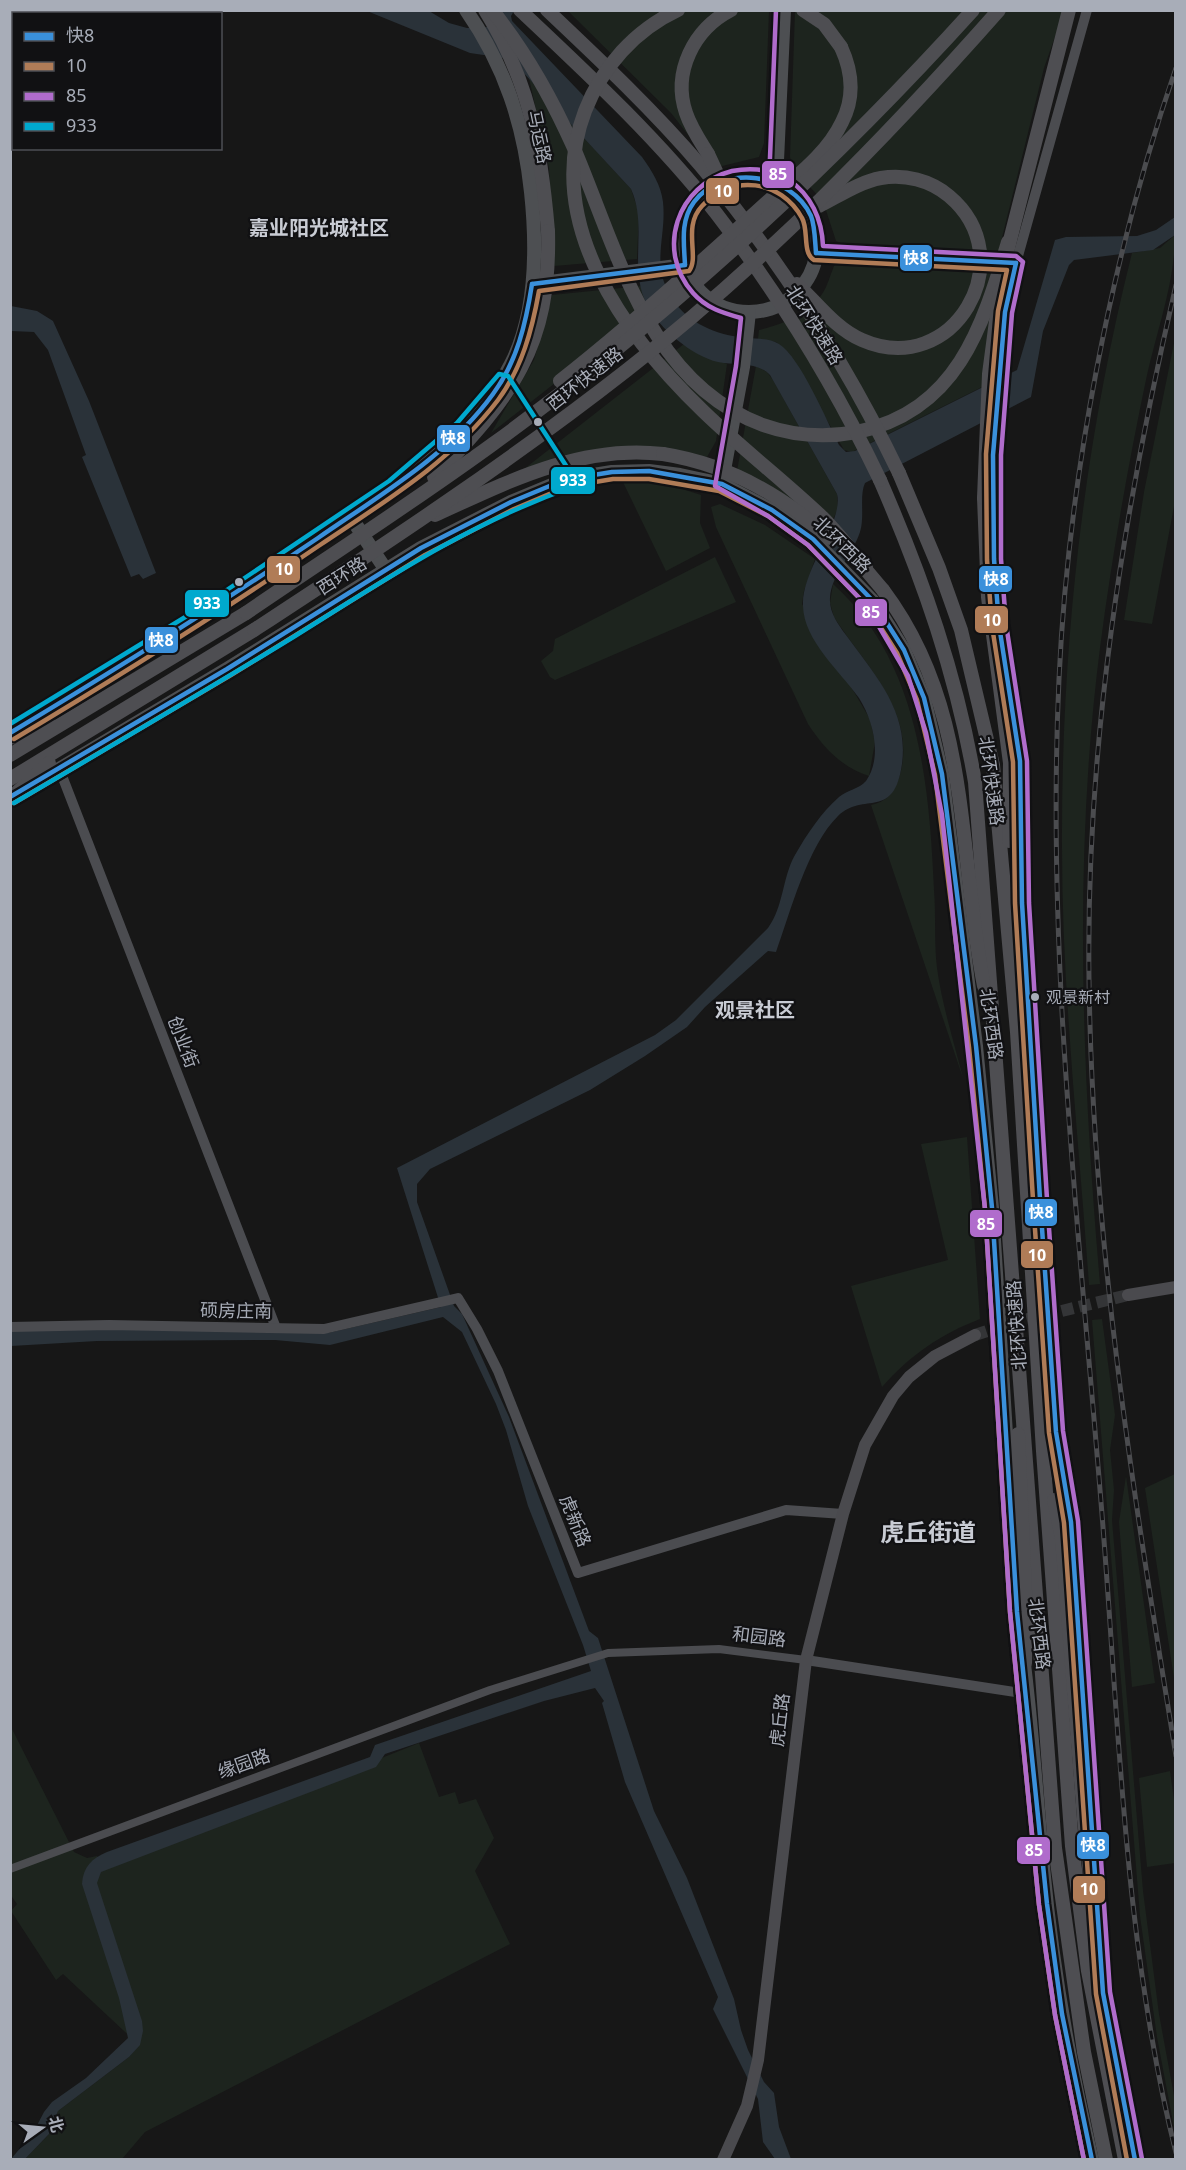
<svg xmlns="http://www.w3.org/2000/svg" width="1186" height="2170" font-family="'Noto Sans','Noto Sans SC',sans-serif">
  <rect width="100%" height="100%" fill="#171717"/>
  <g fill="#1d241e">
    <polygon points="568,11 769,11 764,143 759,157 714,168 671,113"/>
    <polygon points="795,11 1064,11 1044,68 997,258 850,247 836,241 823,201 793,169 790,157"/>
    <polygon points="529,78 631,189 639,213 637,259 554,266 549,168"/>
    <path d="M1175 235C1175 282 1157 330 1147 375 1128 465 1112 556 1100 648 1073 858 1082 1073 1100 1284L1089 1285C1079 1140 1062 993 1062 848 1061 647 1083 448 1132 253L1160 248Z"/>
    <path d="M837 260 997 268 984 386 852 452 844 450 788 352 776 342 758 339 759 330C786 323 813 314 826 287 830 278 832 269 837 260Z"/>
    <polygon points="641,286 650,309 491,433 534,360 552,295"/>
    <polygon points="1175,338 1175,501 1152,624 1124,620 1144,492"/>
    <polygon points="684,344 699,354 727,364 716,441 707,457 647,450 519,473"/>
    <polygon points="756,366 767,372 773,380 837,494 838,509 828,529 737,471"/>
    <polygon points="622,480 654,480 701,495 700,523 710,548 666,571"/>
    <path d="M720 504 765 525 815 559 804 591 802 604 870 719 875 742 869 776C841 767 823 747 808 724L716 527 711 507Z"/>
    <polygon points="715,557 736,602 555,680 550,677 541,661 553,651 555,639"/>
    <path d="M833 584C919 661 929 782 934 890 936 916 934 942 937 968 942 1005 954 1042 963 1078L871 805C887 802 894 792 899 778 919 714 865 666 834 617L830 603Z"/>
    <path d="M967 1137 980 1319C941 1334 910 1355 882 1387L851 1286 948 1260 921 1144Z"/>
    <polygon points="1102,1319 1115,1415 1110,1450 1114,1490 1112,1520 1143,1891 1159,2014 1175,2101 1175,2133 1157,2037 1140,1916 1092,1320"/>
    <polygon points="1175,1474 1175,1685 1145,1488"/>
    <polygon points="1126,1476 1155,1683 1132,1687 1119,1522"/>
    <polygon points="10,1725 74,1852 87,1858 97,1856 106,1869 419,1743 439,1797 455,1792 459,1804 476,1799 494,1838 475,1871 510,1944 145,2132 122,2159 25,2159 49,2134 58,2111 129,2057 139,2045 63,1974 56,1980 11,1911 17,1904 10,1894"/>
    <polygon points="1170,1771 1175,1807 1175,1863 1147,1867 1139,1778"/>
  </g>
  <g fill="#2a3239">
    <path d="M367 11H429L449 23 467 28 509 26 499 11H514L511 16 512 21 642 157C652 171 661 185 663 202 667 240 648 267 676 304 693 326 721 336 748 338 757 339 770 338 779 344 800 357 827 421 839 445L846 452 855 451 1017 370 1055 240 1066 237 1137 236 1156 230 1175 217V235L1153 250 1074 260 1069 265 1043 331 1031 397 865 483C859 496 865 516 860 532 853 554 831 575 830 598 829 612 838 624 846 635 875 675 909 711 902 764 894 821 864 791 838 816 808 845 790 913 776 952L768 951 705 1007 687 1027 645 1056 590 1090 430 1169 417 1184V1202L454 1306 462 1314 509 1417 589 1631 598 1638 654 1811 687 1878 734 1999 741 2030 748 2050 764 2082 774 2093 779 2127 791 2159H775L763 2142 758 2099 713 2009 718 1997 625 1782 602 1703 604 1701 595 1688 544 1701 385 1754 376 1767 101 1872 97 1883 142 2021 143 2031 140 2045 129 2057 58 2111 49 2134 25 2159H11L33 2133 44 2112 52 2102 86 2078 128 2038 119 1998 82 1884C83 1867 92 1858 107 1852L370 1757 375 1745 591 1671 583 1645 528 1506 506 1430 496 1404 462 1332 443 1317 330 1345 275 1340 97 1341 11 1346V1331L55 1328 328 1333 441 1307 397 1168 655 1035 676 1020 768 928C784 906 782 878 795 855 807 834 821 813 839 797 847 790 859 789 866 781 883 757 873 720 859 698 840 671 804 641 803 606 801 570 844 522 837 494L770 375C757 361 735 366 718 362 692 356 660 329 647 305 628 268 648 226 631 189L520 69 504 58 470 53Z"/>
    <polygon points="11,306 37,311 53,321 89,401 156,573 143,579 139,574 131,577 82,457 86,455 48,350 34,332 11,331"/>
  </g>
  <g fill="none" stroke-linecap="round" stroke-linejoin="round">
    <polyline stroke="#343537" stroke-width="12" stroke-dasharray="12 6" stroke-linecap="butt" points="975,1335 1012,1323 1128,1295"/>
    <polyline stroke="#4b4c50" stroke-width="8" points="10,1869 490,1690 608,1653 719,1649 806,1660"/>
    <g stroke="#4b4c50" stroke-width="10">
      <polyline points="1016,263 1087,10"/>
      <polyline points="59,768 276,1328"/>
      <polyline points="10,1327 109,1325 324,1329 458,1298 477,1329 498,1371 578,1573 786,1510 843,1514"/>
      <polyline points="806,1660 1028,1694"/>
    </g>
    <g stroke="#4a4a4e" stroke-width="12">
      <polyline points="1128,1295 1176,1287"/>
      <polyline points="723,2160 747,2106 758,2060 806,1660 843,1514 865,1445 893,1396 909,1377 935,1356 975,1335"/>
    </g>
    <g stroke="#4d4f52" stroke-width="14">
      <circle cx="749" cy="244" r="68"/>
      <polyline points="776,182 784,10"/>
      <polyline points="816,253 1016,263 1005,312 993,455 994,559 999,625 1020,761 1022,903 1040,1199 1056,1432 1071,1522 1093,1842"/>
      <polyline points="534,284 685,265"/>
      <polyline points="722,481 743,367 749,312"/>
      <polyline points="350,516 386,570"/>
      <path d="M10 733C113 672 213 609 311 542 384 493 470 446 511 364 537 313 537 248 531 192 524 125 505 66 466 10"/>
      <path d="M29 787 227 669 421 548 511 502 552 485 581 477 612 472 649 471 680 475 722 484 772 510 813 539 873 601 904 650 924 698 942 774 976 1046 992 1208 1017 1612C1030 1697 1035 1782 1043 1867 1052 1965 1069 2063 1092 2160"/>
      <polyline points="1103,1981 1135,2160"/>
    </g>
    <g stroke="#4e4e52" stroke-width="14">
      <path d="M485 10C530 82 541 148 548 231"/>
      <polyline points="803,10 824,24 841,47"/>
      <path d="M708 154C700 141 691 128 686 113 672 72 694 29 731 10"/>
      <polyline points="899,473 939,568 961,630 993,765 1017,1032 1043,1451 1072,1846 1088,1971 1125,2160"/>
      <path d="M880 480C923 579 957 676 975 782L1055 1848 1084 2052 1106 2160"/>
      <polyline points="984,498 988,597 1010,763 1009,841"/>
      <path d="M435 515C507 482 581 444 663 454"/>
      <path d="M883 590C972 708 957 848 984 986"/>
      <polyline points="10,738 50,724"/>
      <polyline points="10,755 246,613"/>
      <polyline points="10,779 254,630"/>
      <polyline points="13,796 49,763"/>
      <polyline points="1018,1434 1026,1612 1025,1663"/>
      <polyline points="1054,1500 1062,1538 1084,1819 1103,1993"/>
    </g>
    <defs>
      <g id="rail">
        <path d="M1176 68C1111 256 1068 481 1059 679 1046 954 1079 1229 1101 1502 1119 1719 1123 1941 1176 2153"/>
        <path d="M1176 285C1123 512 1086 744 1089 978 1092 1240 1134 1498 1176 1756"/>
      </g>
    </defs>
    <use href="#rail" stroke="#4b4c4f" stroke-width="5"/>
    <use href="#rail" stroke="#111113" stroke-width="3" stroke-dasharray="9" stroke-linecap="butt"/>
    <g stroke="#4e4e52" stroke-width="14">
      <path d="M492 10C525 51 552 99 573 146 617 248 647 383 763 425 794 436 825 438 857 432 957 411 982 328 1008 242"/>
      <path d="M520 10C588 74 658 139 716 213 780 296 835 386 880 480"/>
      <path d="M547 10C600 60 654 111 701 166 780 260 846 363 899 473"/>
      <path d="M678 10C635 30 602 67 585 111 542 223 626 337 703 411 741 448 783 480 822 517 838 533 852 551 866 568"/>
      <polyline points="708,154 721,182"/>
      <polyline points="1007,252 1069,10"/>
      <path d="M797 284C817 303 836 329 862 340 953 380 1024 259 949 196 930 180 905 174 881 178 859 182 839 196 819 206"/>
      <path d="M560 381C630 326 698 265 764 205 791 180 826 156 842 122 855 97 852 71 841 47"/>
      <path d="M663 454C727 464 782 495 830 538"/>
      <path d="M434 477C511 397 551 348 548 231"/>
      <polyline points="984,498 989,374 1000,291"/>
      <polyline points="861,564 883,590"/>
      <path d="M246 613C328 557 412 503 493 444 667 318 828 170 973 10"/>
      <path d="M254 630C381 547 507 464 627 370 763 264 885 139 999 10"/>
    </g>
    <defs>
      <g id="bus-1">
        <polyline points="816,253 1016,263"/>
        <polyline points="1016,263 1005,312 993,455 994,559 999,625 1020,761 1022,903 1040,1199 1056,1432 1071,1522 1103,1993 1135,2160"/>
        <path d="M685 265C684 243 680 221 694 202 724 163 791 173 811 216 815 226 815 242 816 253"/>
        <polyline points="532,284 685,265"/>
        <path d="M10 733C115 670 217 606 318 538 380 495 448 456 493 394 517 362 526 323 532 284"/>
        <polyline points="10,797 227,669 421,548 511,502 552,485 581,477 612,472 649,471 722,484 772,510 813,539 873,601 904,650 924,698 942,774 976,1046 992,1208 1017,1612 1047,1904 1062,2014 1092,2160"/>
      </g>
      <g id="bus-2">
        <path d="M14 739C118 677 220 613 320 545 384 502 451 462 498 400 522 368 532 330 539 291L689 271C700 257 682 227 702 206 732 173 781 180 802 218 809 230 802 253 814 260L1007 270 998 311 986 454 987 560 992 626 1013 762 1015 903 1033 1200 1049 1433 1064 1523 1096 1994 1127 2160"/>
        <polyline points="14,803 231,675 425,555 514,509 554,492 583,484 613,479 649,479 719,491 768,516 808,545 867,606 897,653 917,700 935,775 969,1047 985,1209 1010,1612 1039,1905 1055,2015 1084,2160"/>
      </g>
      <g id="bus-3">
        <polyline points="769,182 776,10"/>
        <path d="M1084 2160 1055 2015 1039 1905 1010 1612 985 1209 942 815 926 733 908 676 867 606 808 545 768 516 715 486 736 366 741 318C723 313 706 308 693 293 655 250 677 185 732 171 752 167 771 169 789 180 811 195 822 219 823 246L1016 256 1023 262 1012 313 1001 455V559L1006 624 1027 761 1029 903 1047 1199 1063 1431 1078 1521 1110 1992 1142 2159"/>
      </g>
      <path id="bus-4" d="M10 724 200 608 389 481 457 423 499 374 508 376 574 478 570 488C468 524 386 579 295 636 202 693 108 748 14 803"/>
    </defs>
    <use href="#bus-1" stroke="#111113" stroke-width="9"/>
    <use href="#bus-2" stroke="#111113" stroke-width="9"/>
    <use href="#bus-3" stroke="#111113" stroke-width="9"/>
    <use href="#bus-4" stroke="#111113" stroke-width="9"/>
    <use href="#bus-1" stroke="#3a90db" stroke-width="4.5"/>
    <use href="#bus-2" stroke="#b07c57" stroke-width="4.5"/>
    <use href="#bus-3" stroke="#b06ccc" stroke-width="4.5"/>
    <use href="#bus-4" stroke="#00a9ce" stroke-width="4.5"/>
  </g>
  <g fill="#a8adb8" stroke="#111113" stroke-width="2">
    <circle cx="538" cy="422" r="5"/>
    <circle cx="239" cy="582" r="5"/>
    <circle cx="1035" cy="997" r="5"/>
  </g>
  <g text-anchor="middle" stroke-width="4.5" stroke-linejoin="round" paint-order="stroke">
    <g font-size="16" fill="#a8adb8" stroke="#111113" text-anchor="start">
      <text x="1046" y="1003">观景新村</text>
    </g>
    <g font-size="18" fill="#a8adb8" stroke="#111113">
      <text transform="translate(539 137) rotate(78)" y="6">马运路</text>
      <text transform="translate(814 325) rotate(58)" y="6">北环快速路</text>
      <text transform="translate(585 379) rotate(-38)" y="6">西环快速路</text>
      <text transform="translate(842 545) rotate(44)" y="6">北环西路</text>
      <text transform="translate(342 576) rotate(-32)" y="6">西环路</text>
      <text transform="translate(991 781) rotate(82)" y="6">北环快速路</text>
      <text transform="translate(991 1024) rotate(82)" y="6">北环西路</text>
      <text transform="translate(183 1042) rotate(69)" y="6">创业街</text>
      <text transform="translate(236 1311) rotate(1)" y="6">硕房庄南</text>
      <text transform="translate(1017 1325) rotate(-94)" y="6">北环快速路</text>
      <text transform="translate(575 1521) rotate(68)" y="6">虎新路</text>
      <text transform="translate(1039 1634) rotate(83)" y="6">北环西路</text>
      <text transform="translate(759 1637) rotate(7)" y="6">和园路</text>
      <text transform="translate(780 1720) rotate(-83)" y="6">虎丘路</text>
      <text transform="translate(244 1764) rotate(-20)" y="6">缘园路</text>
    </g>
    <g font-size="20" font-weight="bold" fill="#c9ccd4" stroke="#111113">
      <text x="319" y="235">嘉业阳光城社区</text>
      <text x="755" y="1017">观景社区</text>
    </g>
    <g font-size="24" font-weight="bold" fill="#c9ccd4" stroke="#111113">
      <text x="928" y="1541">虎丘街道</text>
    </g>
  </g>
  <g stroke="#111113" stroke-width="2">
    <rect x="761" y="160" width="34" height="29" rx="6" fill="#b06ccc"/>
    <rect x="705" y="177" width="35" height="28" rx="6" fill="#b07c57"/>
    <rect x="899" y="244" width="34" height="28" rx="6" fill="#3a90db"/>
    <rect x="436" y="424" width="35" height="29" rx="6" fill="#3a90db"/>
    <rect x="550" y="466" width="46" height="29" rx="6" fill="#00a9ce"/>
    <rect x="266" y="555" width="35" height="29" rx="6" fill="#b07c57"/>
    <rect x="978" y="565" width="35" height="28" rx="6" fill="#3a90db"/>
    <rect x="184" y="589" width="46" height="29" rx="6" fill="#00a9ce"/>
    <rect x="854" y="598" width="34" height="29" rx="6" fill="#b06ccc"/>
    <rect x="974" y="605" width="35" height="29" rx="6" fill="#b07c57"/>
    <rect x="144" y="626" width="35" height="28" rx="6" fill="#3a90db"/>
    <rect x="1024" y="1198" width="34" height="29" rx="6" fill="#3a90db"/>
    <rect x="969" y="1209" width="34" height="29" rx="6" fill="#b06ccc"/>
    <rect x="1020" y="1240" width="34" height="29" rx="6" fill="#b07c57"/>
    <rect x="1076" y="1831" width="34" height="29" rx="6" fill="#3a90db"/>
    <rect x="1016" y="1836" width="35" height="29" rx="6" fill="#b06ccc"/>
    <rect x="1072" y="1875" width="34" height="29" rx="6" fill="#b07c57"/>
  </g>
  <g font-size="16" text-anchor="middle" font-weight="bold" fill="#fff">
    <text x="778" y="180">85</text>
    <text x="723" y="197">10</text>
    <text x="916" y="264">快8</text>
    <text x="453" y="444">快8</text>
    <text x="573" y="486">933</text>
    <text x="284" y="575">10</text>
    <text x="996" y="585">快8</text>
    <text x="207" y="609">933</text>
    <text x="871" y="618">85</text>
    <text x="992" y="626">10</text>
    <text x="161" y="646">快8</text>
    <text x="1041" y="1218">快8</text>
    <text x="986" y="1230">85</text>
    <text x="1037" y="1261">10</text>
    <text x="1093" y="1851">快8</text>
    <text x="1034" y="1856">85</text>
    <text x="1089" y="1895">10</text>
  </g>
  <rect width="1186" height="2170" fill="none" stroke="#a8adb8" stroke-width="24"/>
  <rect x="12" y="12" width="210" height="138" fill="#111113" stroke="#4d4f55" stroke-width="1.5"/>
  <rect x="24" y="32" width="30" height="9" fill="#3a90db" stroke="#4d4f55" stroke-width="1.5"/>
  <text x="66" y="42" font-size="18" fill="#a8adb8">快8</text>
  <rect x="24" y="62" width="30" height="9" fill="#b07c57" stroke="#4d4f55" stroke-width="1.5"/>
  <text x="66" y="72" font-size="18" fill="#a8adb8">10</text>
  <rect x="24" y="92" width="30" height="9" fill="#b06ccc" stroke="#4d4f55" stroke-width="1.5"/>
  <text x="66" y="102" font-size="18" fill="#a8adb8">85</text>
  <rect x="24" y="122" width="30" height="9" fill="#00a9ce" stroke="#4d4f55" stroke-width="1.5"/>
  <text x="66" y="132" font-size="18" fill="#a8adb8">933</text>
  <g transform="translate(42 2128) rotate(75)" stroke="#111113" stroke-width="4.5" paint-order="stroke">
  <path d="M0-4.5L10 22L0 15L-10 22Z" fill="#a8adb8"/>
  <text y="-9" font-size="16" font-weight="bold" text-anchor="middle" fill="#a8adb8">北</text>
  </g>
</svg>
